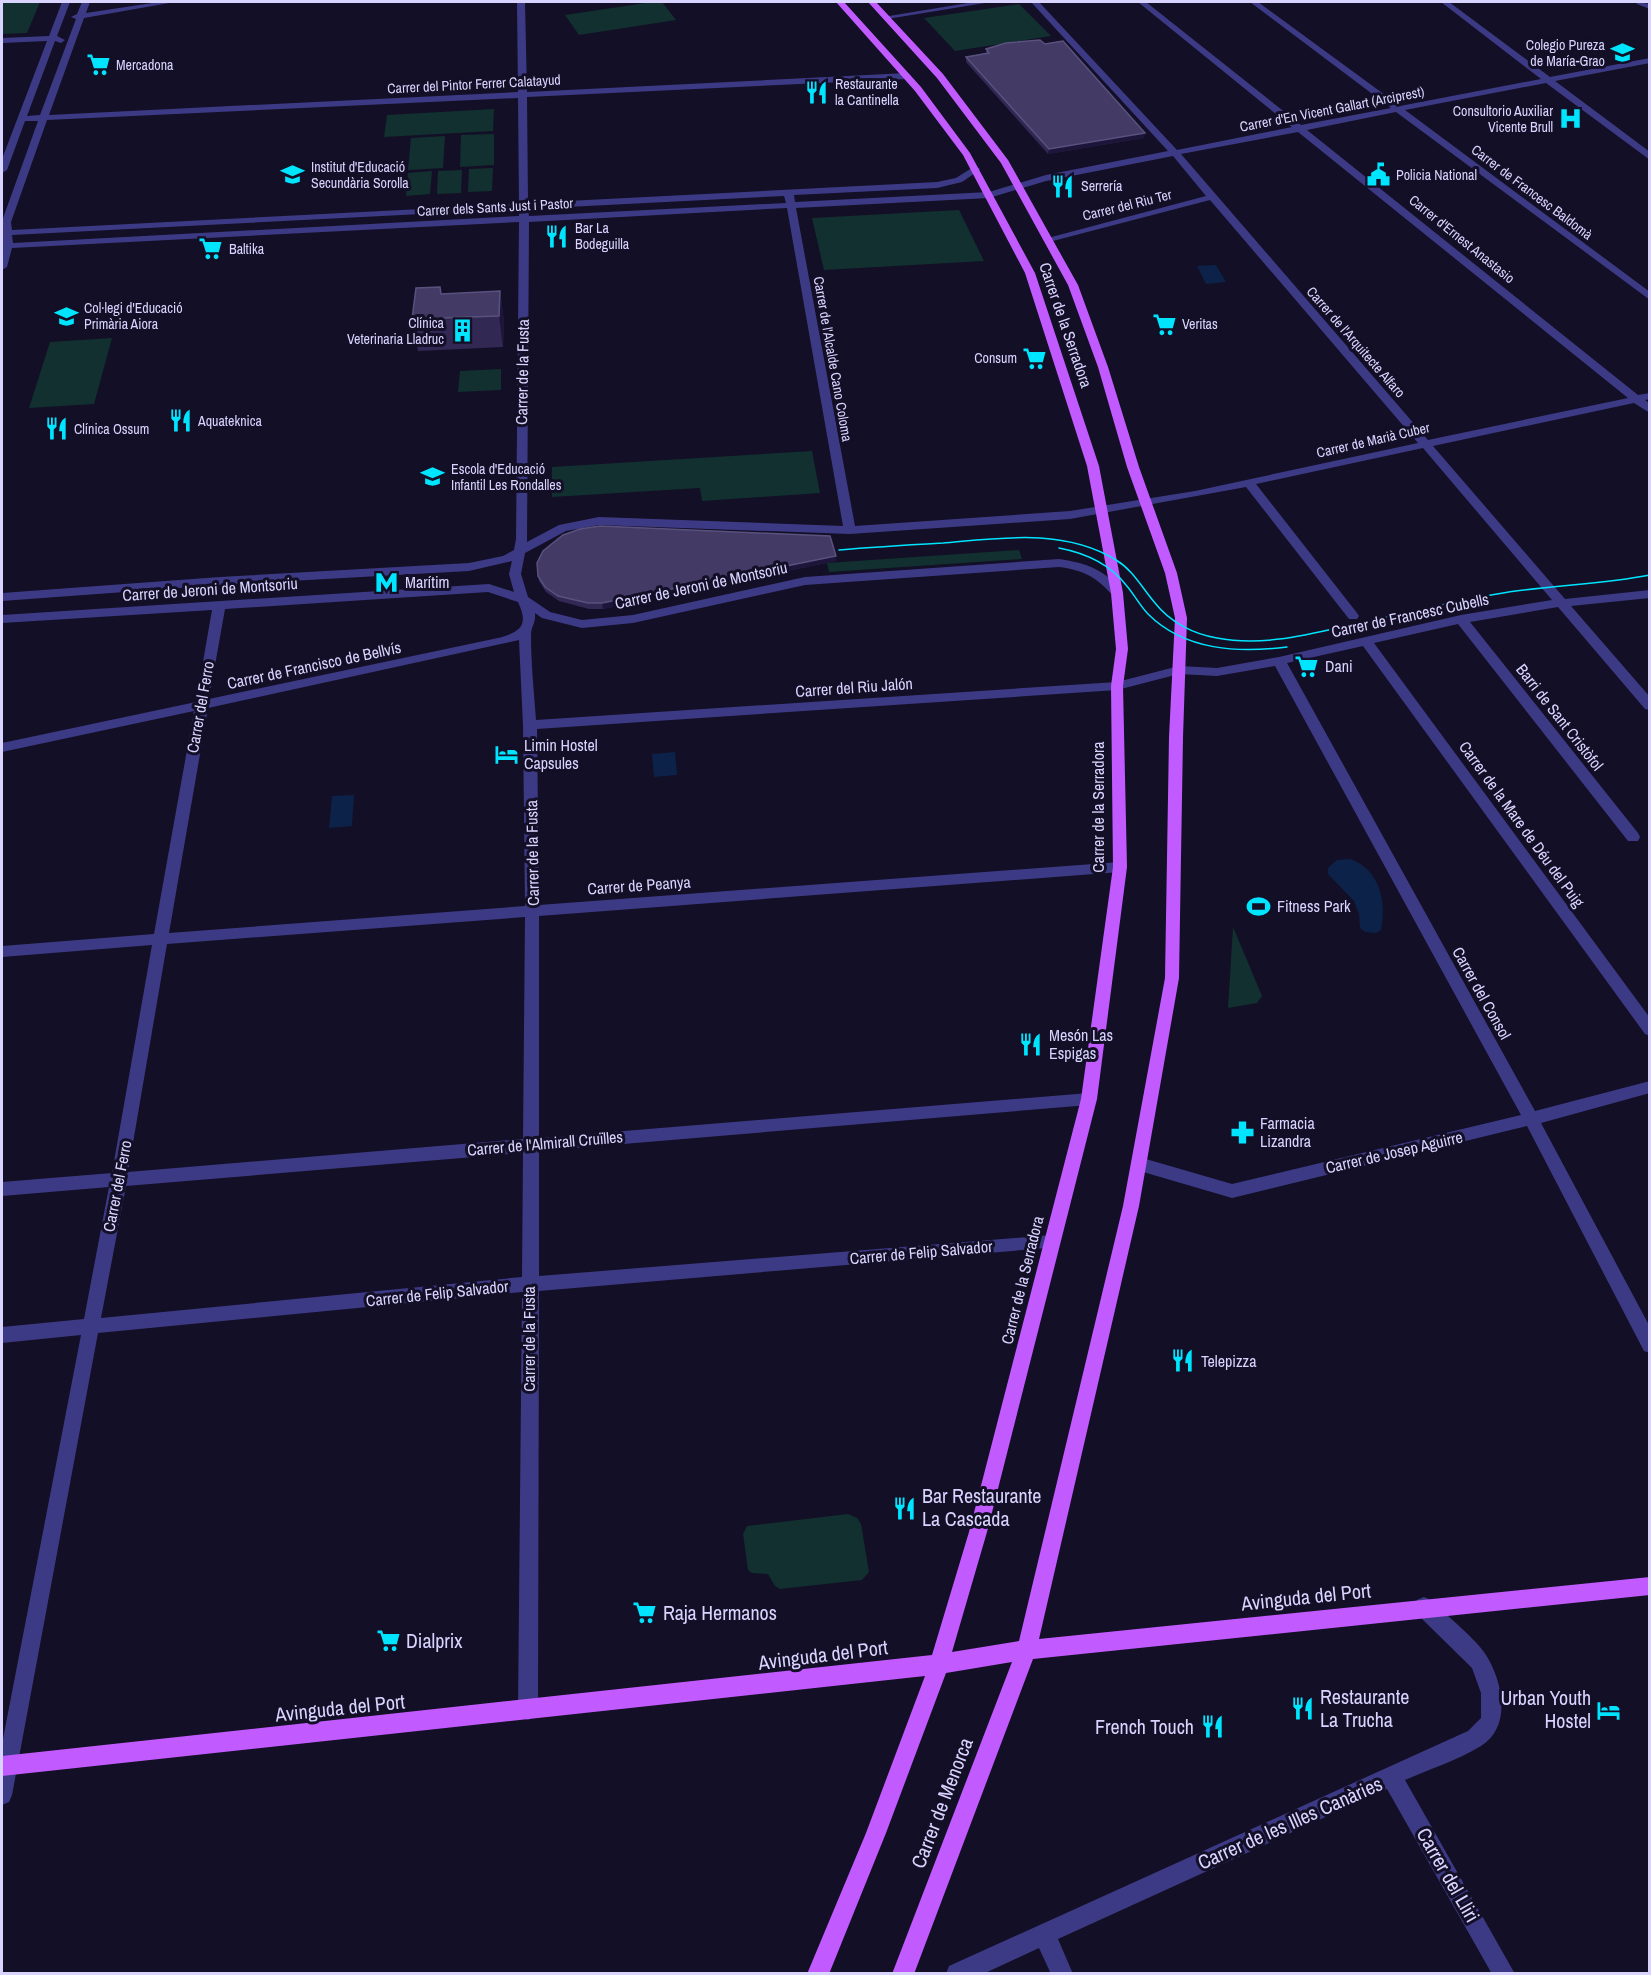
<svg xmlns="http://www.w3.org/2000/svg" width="1651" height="1975" font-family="'Archivo Narrow',sans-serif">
  <rect width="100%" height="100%" fill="#130f26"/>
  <g fill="#12302f">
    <polygon points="2,2 40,2 27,33 2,34"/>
    <polygon points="652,2 662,2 676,20 579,35 565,15"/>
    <polygon points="1019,4 1051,36 955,51 924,18"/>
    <polygon points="494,109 493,131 384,137 387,115"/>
    <polygon points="494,134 494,165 460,167 461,135"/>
    <polygon points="445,136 443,168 408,170 411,138"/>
    <polygon points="493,168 492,191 468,192 469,169"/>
    <polygon points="462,170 461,193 437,194 438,171"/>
    <polygon points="432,171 430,194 406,196 408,173"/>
    <polygon points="959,210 984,261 824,270 812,218"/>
    <polygon points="112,338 94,404 29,408 50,342"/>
    <polygon points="501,369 501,390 458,392 460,371"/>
    <polygon points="812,451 820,493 702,501 700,488 552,497 552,467"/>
    <polygon points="1019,550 1022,559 829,572 827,563"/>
    <polygon points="1233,927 1262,996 1257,1003 1228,1008"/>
    <polygon points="848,1514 857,1518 861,1524 869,1572 862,1580 780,1589 775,1586 768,1574 752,1573 748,1570 743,1534 747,1526"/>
  </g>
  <g fill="#0c2248">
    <polygon points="1216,265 1226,282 1206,284 1197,266"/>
    <polygon points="675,752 677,775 654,777 652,754"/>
    <polygon points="354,795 352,826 329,828 332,796"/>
    <path d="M1350 859C1380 869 1387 903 1381 930L1376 933 1365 932 1360 928 1359 914 1354 901 1328 874V868L1337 860Z"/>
  </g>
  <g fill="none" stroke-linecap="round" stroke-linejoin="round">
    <g fill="#3d3a85" fill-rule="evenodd">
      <path d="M62 2H70L57 36 65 40 61 43 55 41 27 116 40 115 76 19 71 17 77 14 82 2H90L86 13 159 2H175L84 18 49 115 518 92 517 2H525L527 92 907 73 911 76 907 79 527 97 528 203 937 182 956 178 975 166 980 169 978 171 962 182 937 188 794 195 795 202 989 192 1046 175 1168 151 1031 2H1039L1177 150 1292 127 1138 2H1146L1301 125 1391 108 1250 2H1258L1400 106 1541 79 1441 2H1449L1550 77 1650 58V63L1555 81 1650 152V160L1546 83 1405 110 1650 292V300L1396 112 1307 130 1638 395 1650 393V399L1645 400 1650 404V413L1634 403 1433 446 1565 599 1650 590V598L1571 606 1650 697V710L1645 709 1558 607 1470 622 1638 833 1640 837 1638 841H1628L1458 624 1374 643 1650 1018V1036L1645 1034 1363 646 1287 663 1535 1111 1650 1081V1093L1541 1123 1650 1327V1353L1644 1351 1527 1126 1232 1198 1133 1169 1131 1164 1133 1159 1139 1157 1232 1184 1521 1115 1275 666 1217 676 1179 674 1117 690 537 729 539 905 1120 862 1127 867 1120 872 539 916V1138L1089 1093 1095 1095 1097 1099 1095 1103 1089 1105 539 1151V1276L1052 1235 1058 1237 1060 1242 1058 1247 539 1291 538 1710 535 1717 528 1720 521 1717 518 1710 522 1292 98 1333 12 1795 9 1802 2 1805V1744L81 1335 2 1343V1327L84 1319 109 1187 2 1196V1182L112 1173 152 945 2 957V946L154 934 194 711 2 752V743L196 702 212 610 2 623V615L489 584 514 592 509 574 512 561 469 571 220 585 2 601V593L220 577 469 563 503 556 514 550 516 539 519 222 12 248 7 267 2 270V221L38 121H25L7 170 2 173V159L47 41 2 43V38L49 36ZM518 98 519 204 12 230 11 222 47 120ZM1298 132 1628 398 1428 440 1181 154ZM1173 156 1206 196 1044 239 1049 242 1210 200 1418 443 1195 491 1070 511 855 526 796 208 989 198 1046 181ZM784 196 786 203 529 216 528 209ZM787 208 843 526 599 517 559 525 527 542 529 222ZM519 209V216L13 243 12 235ZM1423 448 1552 600 1461 615 1279 657 1217 668 1179 666 1117 682 536 720C534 692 531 664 531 635 531 626 536 624 535 613L542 618 582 628 633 623 805 585 1059 567C1083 570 1097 577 1113 596H1121L1123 593C1106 570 1087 563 1059 559L805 577 633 615 582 620 550 612 528 597 521 574 525 553 566 531 599 525 850 534 1070 519 1246 487 1349 619H1357L1359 616 1357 613 1256 484ZM488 592 518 602C529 625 521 632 498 638L209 699 225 609ZM519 640 523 725 525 906 169 933 208 708ZM525 917 523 1139 128 1172 167 944ZM523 1153 522 1277 101 1318 126 1186Z"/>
      <polygon points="974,2 991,2 887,19 883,17"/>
      <polygon points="1636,2 1650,4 1650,9 1637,4"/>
      <path d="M1424 1597 1431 1600C1444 1613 1478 1641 1486 1655 1503 1682 1512 1727 1481 1746 1458 1760 1430 1769 1405 1780L1515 1974H1492L1387 1789 1058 1939 1073 1974H1051L1039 1948 983 1974H946L949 1966 1468 1731 1481 1718V1693L1472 1668 1417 1614 1414 1607 1417 1600Z"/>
    </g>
    <polygon fill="#c25bff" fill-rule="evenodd" points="836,2 844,2 921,87 970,153 1035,273 1099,466 1123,593 1128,649 1123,686 1127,867 1097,1099 987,1532 952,1652 1019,1641 1123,1206 1165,978 1169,737 1175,618 1165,573 1127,467 1098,367 1068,285 1001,163 937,78 868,2 876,2 943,74 1008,160 1078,285 1108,367 1139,467 1177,573 1187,618 1183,737 1179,978 1139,1206 1039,1639 1650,1577 1650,1595 1033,1659 914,1974 892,1974 1012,1662 946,1673 886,1833 829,1974 807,1974 866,1833 925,1676 2,1776 2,1756 932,1655 969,1532 1081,1099 1113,867 1111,686 1116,649 1111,593 1087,466 1025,273 963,155 915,91"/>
    <g stroke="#00e5ff" stroke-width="1.5">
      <path d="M1059 548C1085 553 1109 563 1126 585 1134 594 1140 606 1148 614 1185 651 1239 653 1287 647"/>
      <path d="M839 550C874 547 908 545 943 543 1000 538 1064 528 1116 560 1133 570 1142 588 1155 603 1170 622 1193 634 1217 638 1263 647 1310 634 1355 624 1402 614 1450 602 1497 594 1548 585 1599 585 1650 575"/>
    </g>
  </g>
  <g fill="#312854">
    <polygon points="986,49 1144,138 1048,154 966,62 966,57 986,53"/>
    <polygon points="440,287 441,294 500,291 504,322 503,347 418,351 412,319"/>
    <polygon points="836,561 603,609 589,609 559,601 546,592 539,581 538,576"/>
  </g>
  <g fill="#1d163a">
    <polygon points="1145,133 1144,138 1048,154 1049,149"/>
    <polygon points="500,291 504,322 503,347 499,316"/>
    <polygon points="836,556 836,561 603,609 602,603"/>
  </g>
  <g fill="#433a66" stroke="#5a527e" stroke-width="1.5">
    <polygon points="1040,40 1045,44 1063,41 1145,133 1049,149 966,57 989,53 986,49 1006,43"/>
    <polygon points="440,287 441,294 500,291 499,316 412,319 416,288"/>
    <polygon points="600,526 830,536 836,556 602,603 588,603 558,596 545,587 538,576 537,563 543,551 563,535 580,529"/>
  </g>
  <defs>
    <symbol id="school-bare" viewBox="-9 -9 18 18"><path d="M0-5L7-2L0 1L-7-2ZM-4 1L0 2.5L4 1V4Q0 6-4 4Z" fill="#00e5ff" stroke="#130f26" stroke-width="2.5" paint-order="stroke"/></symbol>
    <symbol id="supermarket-bare" viewBox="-9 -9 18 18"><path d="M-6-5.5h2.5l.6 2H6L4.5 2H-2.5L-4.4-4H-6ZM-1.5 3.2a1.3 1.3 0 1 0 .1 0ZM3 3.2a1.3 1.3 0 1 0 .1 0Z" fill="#00e5ff" stroke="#130f26" stroke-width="2.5" paint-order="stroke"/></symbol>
    <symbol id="restaurant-bare" viewBox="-9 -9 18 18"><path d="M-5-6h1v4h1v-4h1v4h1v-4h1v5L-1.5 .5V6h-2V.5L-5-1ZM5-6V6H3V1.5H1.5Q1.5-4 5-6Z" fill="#00e5ff" stroke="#130f26" stroke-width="2.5" paint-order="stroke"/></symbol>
    <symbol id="hospital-bare" viewBox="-9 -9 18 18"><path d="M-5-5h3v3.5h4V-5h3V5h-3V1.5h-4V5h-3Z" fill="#00e5ff" stroke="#130f26" stroke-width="2.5" paint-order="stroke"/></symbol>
    <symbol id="civic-bare" viewBox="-9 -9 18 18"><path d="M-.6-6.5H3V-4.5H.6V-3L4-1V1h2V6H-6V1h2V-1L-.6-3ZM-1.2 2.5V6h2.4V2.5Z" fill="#00e5ff" stroke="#130f26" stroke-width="2.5" paint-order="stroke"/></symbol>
    <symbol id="building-bare" viewBox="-9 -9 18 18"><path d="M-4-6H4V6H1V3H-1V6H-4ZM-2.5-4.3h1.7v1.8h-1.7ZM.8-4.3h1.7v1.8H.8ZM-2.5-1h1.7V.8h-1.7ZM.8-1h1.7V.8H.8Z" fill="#00e5ff" stroke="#130f26" stroke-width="2.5" paint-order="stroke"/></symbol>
    <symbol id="metro-bare" viewBox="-9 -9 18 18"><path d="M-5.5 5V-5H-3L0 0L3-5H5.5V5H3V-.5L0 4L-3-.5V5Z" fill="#00e5ff" stroke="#130f26" stroke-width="2.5" paint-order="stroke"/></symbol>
    <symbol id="hotel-bare" viewBox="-9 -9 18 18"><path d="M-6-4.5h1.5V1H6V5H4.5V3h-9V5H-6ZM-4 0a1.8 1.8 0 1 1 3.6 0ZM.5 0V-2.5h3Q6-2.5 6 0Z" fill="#00e5ff" stroke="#130f26" stroke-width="2.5" paint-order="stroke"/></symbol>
    <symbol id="stadium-bare" viewBox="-9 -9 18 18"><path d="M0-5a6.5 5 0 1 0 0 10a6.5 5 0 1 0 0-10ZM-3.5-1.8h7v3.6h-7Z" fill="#00e5ff" stroke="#130f26" stroke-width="2.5" paint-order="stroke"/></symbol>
    <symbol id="pharmacy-bare" viewBox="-9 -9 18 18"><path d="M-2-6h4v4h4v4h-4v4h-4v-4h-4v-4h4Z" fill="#00e5ff" stroke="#130f26" stroke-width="2.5" paint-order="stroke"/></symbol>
  </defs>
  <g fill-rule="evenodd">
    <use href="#school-bare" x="1606" y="36" width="33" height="33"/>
    <use href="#supermarket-bare" x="82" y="48" width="33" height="33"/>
    <use href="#restaurant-bare" x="800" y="76" width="33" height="33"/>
    <use href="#hospital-bare" x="1554" y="102" width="33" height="33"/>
    <use href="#school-bare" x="276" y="158" width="33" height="33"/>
    <use href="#civic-bare" x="1362" y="158" width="33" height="33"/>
    <use href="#restaurant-bare" x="1046" y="170" width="33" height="33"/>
    <use href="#restaurant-bare" x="540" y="220" width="33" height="33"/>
    <use href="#supermarket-bare" x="194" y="232" width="33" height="33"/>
    <use href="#school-bare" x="50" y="300" width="33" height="33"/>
    <use href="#supermarket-bare" x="1148" y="308" width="33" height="33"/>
    <use href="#building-bare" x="446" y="314" width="33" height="33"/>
    <use href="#supermarket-bare" x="1018" y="342" width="33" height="33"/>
    <use href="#restaurant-bare" x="164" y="404" width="33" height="33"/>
    <use href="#restaurant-bare" x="40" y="412" width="33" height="33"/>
    <use href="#school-bare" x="416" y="460" width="33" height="33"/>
    <use href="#metro-bare" x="370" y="566" width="33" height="33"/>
    <use href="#supermarket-bare" x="1290" y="650" width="33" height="33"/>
    <use href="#hotel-bare" x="490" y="738" width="33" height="33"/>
    <use href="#stadium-bare" x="1242" y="890" width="33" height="33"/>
    <use href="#restaurant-bare" x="1014" y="1028" width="33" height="33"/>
    <use href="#pharmacy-bare" x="1226" y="1116" width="33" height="33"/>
    <use href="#restaurant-bare" x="1166" y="1344" width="33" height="33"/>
    <use href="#restaurant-bare" x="888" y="1492" width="33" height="33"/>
    <use href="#supermarket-bare" x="628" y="1596" width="33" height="33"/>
    <use href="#supermarket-bare" x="372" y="1624" width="33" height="33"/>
    <use href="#restaurant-bare" x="1286" y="1692" width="33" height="33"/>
    <use href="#hotel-bare" x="1592" y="1694" width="33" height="33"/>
    <use href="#restaurant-bare" x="1196" y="1710" width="33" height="33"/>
  </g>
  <g text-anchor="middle" stroke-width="6" stroke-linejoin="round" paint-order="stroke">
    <g font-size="14" fill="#d9d4ff" stroke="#130f26" text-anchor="start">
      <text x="1605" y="50" text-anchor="end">Colegio Pureza<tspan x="1605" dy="16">de María-Grao</tspan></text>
      <text x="116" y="70">Mercadona</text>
      <text x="835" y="89">Restaurante<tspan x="835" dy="16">la Cantinella</tspan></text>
      <text x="1553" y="116" text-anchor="end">Consultorio Auxiliar<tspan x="1553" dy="16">Vicente Brull</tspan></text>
      <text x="311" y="172">Institut d'Educació<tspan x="311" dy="16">Secundària Sorolla</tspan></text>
      <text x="1396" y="180">Policia National</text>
      <text x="1081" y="191">Serrería</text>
      <text x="575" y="233">Bar La<tspan x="575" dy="16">Bodeguilla</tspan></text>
      <text x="229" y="254">Baltika</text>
      <text x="84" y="313">Col·legi d'Educació<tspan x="84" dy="16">Primària Aiora</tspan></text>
      <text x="444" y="328" text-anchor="end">Clínica<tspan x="444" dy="16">Veterinaria Lladruc</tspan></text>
      <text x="1182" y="329">Veritas</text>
      <text x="1017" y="363" text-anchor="end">Consum</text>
      <text x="198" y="426">Aquateknica</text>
      <text x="74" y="434">Clínica Ossum</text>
      <text x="451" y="474">Escola d'Educació<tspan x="451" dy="16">Infantil Les Rondalles</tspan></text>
    </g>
    <g font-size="14" fill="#d9d4ff" stroke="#130f26">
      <text transform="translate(474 84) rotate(-3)" y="5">Carrer del Pintor Ferrer Calatayud</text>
      <text transform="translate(1332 109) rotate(-11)" y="5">Carrer d'En Vicent Gallart (Arciprest)</text>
      <text transform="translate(1532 192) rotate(37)" y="5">Carrer de Francesc Baldomà</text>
      <text transform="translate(1127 205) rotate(-14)" y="5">Carrer del Riu Ter</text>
      <text transform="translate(495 207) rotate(-3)" y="5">Carrer dels Sants Just i Pastor</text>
      <text transform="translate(1462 239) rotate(39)" y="5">Carrer d'Ernest Anastasio</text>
      <text transform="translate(1356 342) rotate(49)" y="5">Carrer de l'Arquitecte Alfaro</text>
      <text transform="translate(833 359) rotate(80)" y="5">Carrer de l'Alcalde Cano Coloma</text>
      <text transform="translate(1373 440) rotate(-13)" y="5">Carrer de Marià Cuber</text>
    </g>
    <g font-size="16" fill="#d9d4ff" stroke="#130f26">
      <text transform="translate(1066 325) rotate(71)" y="6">Carrer de la Serradora</text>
      <text transform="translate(522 372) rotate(-89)" y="6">Carrer de la Fusta</text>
      <text transform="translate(701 585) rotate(-12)" y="6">Carrer de Jeroni de Montsoriu</text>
      <text transform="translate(210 589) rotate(-4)" y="6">Carrer de Jeroni de Montsoriu</text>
      <text transform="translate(1410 615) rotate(-12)" y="6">Carrer de Francesc Cubells</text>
      <text transform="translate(314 665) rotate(-12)" y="6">Carrer de Francisco de Bellvís</text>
      <text transform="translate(854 687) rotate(-4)" y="6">Carrer del Riu Jalón</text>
      <text transform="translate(200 707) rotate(-80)" y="6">Carrer del Ferro</text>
      <text transform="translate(1560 717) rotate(52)" y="6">Barri de Sant Cristòfol</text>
      <text transform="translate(1098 807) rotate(-90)" y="6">Carrer de la Serradora</text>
      <text transform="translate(1522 824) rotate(54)" y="6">Carrer de la Mare de Déu del Puig</text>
      <text transform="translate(532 853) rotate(-91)" y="6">Carrer de la Fusta</text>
      <text transform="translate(639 885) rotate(-4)" y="6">Carrer de Peanya</text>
      <text transform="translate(1482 993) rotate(61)" y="6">Carrer del Consol</text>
      <text transform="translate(545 1143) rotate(-5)" y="6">Carrer de l'Almirall Cruïlles</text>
      <text transform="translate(1394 1152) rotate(-13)" y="6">Carrer de Josep Aguirre</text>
      <text transform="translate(117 1186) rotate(-79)" y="6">Carrer del Ferro</text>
      <text transform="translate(921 1252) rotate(-5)" y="6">Carrer de Felip Salvador</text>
      <text transform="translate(1022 1280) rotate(-76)" y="6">Carrer de la Serradora</text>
      <text transform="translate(437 1293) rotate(-6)" y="6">Carrer de Felip Salvador</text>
      <text transform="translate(529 1339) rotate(-90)" y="6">Carrer de la Fusta</text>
    </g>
    <g font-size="16" fill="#d9d4ff" stroke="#130f26" text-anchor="start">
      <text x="405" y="588">Marítim</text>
      <text x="1325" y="672">Dani</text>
      <text x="524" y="751">Limin Hostel<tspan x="524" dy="18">Capsules</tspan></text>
      <text x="1277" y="912">Fitness Park</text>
      <text x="1049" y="1041">Mesón Las<tspan x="1049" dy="18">Espigas</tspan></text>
      <text x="1260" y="1129">Farmacia<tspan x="1260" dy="18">Lizandra</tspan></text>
      <text x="1201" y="1367">Telepizza</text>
    </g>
    <g font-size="20" fill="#d9d4ff" stroke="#130f26" text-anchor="start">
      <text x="922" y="1503">Bar Restaurante<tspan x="922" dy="23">La Cascada</tspan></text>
      <text x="663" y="1620">Raja Hermanos</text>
      <text x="406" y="1648">Dialprix</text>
      <text x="1320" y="1704">Restaurante<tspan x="1320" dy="23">La Trucha</tspan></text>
      <text x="1591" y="1705" text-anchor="end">Urban Youth<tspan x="1591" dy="23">Hostel</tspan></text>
      <text x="1194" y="1734" text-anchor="end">French Touch</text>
    </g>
    <g font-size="20" fill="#d9d4ff" stroke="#130f26">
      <text transform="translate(1306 1597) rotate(-6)" y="7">Avinguda del Port</text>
      <text transform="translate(823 1655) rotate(-7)" y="7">Avinguda del Port</text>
      <text transform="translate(340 1708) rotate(-6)" y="7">Avinguda del Port</text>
      <text transform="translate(942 1803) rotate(-69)" y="7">Carrer de Menorca</text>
      <text transform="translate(1290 1823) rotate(-24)" y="7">Carrer de les Illes Canàries</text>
      <text transform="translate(1448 1875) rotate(60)" y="7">Carrer del Lliri</text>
    </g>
  </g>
  <rect width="1651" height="1975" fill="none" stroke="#d9d4ff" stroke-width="6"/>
</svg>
